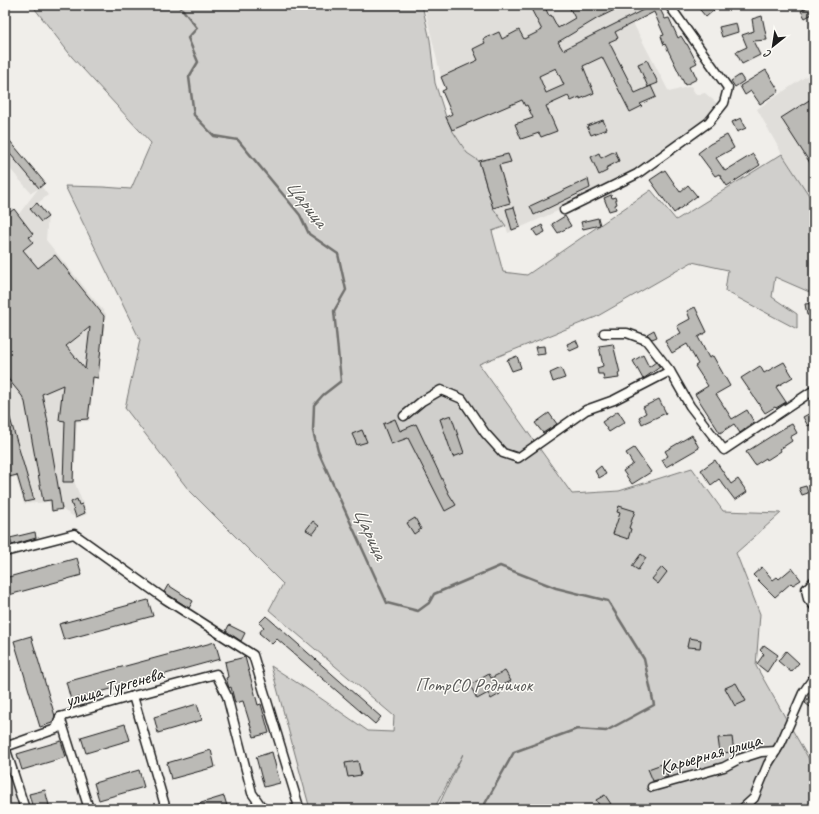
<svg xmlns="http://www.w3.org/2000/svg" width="819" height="814" font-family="Caveat,sans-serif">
  <rect width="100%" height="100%" fill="#f0eeea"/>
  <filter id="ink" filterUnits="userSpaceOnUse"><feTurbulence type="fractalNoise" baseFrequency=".025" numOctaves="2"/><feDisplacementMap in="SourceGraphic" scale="8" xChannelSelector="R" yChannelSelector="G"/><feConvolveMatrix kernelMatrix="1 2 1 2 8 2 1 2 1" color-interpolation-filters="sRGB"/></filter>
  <g filter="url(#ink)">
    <g fill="#e0deda">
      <polygon points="424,5 658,5 660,9 633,23 669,92 691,86 696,95 705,93 719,105 706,122 636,172 562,209 508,233 506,226 493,208 479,161 467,153 452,130 446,117 452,114 442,91 446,89 441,77"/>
      <polygon points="814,71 814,203 782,154 757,109"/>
      <polygon points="5,135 45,183 41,186 48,195 38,203 48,215 46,240 106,314 98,379 94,379 89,421 77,422 74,481 87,514 76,518 63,510 51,512 49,502 24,504 16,477 5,480 5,232 38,189 31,193 5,163"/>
      <polygon points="5,760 23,809 5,809"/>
    </g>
    <polygon fill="#d0cfcc" stroke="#767674" points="32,5 422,5 430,40 435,83 446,117 452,130 467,153 479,161 493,208 506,226 492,231 503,272 527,275 651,190 676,220 782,154 814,203 814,294 775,277 772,297 797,314 797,329 725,291 728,270 692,262 596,317 479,364 572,494 619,491 692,468 723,511 781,513 736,553 760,614 756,666 814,768 814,809 437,809 463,754 434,809 310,809 271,666 316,695 368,731 393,732 394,716 269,610 283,584 188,489 125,408 140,340 65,186 103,187 131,189 151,143 72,57"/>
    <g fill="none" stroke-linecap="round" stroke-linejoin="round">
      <polyline stroke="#706f6d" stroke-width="2.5" points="179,5 197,28 188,38 198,62 189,77 194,115 214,136 238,140 300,215 309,234 338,254 346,290 334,311 341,381 323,395 314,405 313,431 318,451 387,603 418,611 429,603 434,594 500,566 556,588 608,601 644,659 654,705 606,731 577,729 514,752 482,809"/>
    </g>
    <g fill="#bbbab6" stroke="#1c1c1c" fill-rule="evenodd">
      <path d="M529 5H544L549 16 551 15 558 28 575 18 568 5H625L598 18 558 42 563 50 647 8 645 5H664V7L660 9 665 19 669 18 678 38 681 36 686 44H687L697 63 691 66 697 79 685 85 665 44 664 45 661 36 664 35 654 12 615 32 618 38 609 42 635 93 651 86 656 97 640 104 642 106 630 112 602 57 583 66 594 93 580 99V97L571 101 568 96 546 106 557 131 541 137 539 133 521 139 515 124 533 118 527 105 525 106 522 100 452 130 446 117 452 114 442 91 446 89 441 77 478 60 473 49 485 43 483 39 499 32 502 39 519 30 524 39 542 30ZM556 68 564 85 546 93 539 76Z"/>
      <polygon points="696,5 710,5 714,10 706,17"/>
      <polygon points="811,5 814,5 814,13 805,18 801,11"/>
      <polygon points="762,16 767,40 753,41 760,55 742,64 736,52 747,47 742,35 754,31 752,19"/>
      <polygon points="736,23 738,32 722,37 719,27"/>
      <polygon points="647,60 658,83 648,87 638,64"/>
      <polygon points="766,70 779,91 760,104 751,91 745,95 740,86"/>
      <polygon points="740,75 744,81 735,87 731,81"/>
      <polygon points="814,97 814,169 781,118"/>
      <polygon points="741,118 746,128 737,132 732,122"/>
      <polygon points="603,120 607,129 591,135 587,126"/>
      <polygon points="5,135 45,183 39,188 5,148"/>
      <polygon points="727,135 734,148 716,158 725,171 753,154 760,165 727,186 719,174 715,176 698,153 710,144"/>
      <polygon points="615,151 619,161 606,168 607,171 599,175 591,157 599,153 601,158"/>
      <polygon points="508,154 511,162 499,165 510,203 493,208 479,161"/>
      <polygon points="665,170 680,192 688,185 697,196 674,213 650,180"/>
      <polygon points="588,179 590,188 534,215 530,206"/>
      <polygon points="611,195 612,198 615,197 617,204 615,205 616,209 609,211 604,198"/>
      <polygon points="37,203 48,217 41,222 30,209"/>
      <polygon points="514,207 520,227 512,230 506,209"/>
      <path d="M14 209 33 234 29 237 33 242 23 250 38 268 55 255 104 316 98 378 93 377 88 419 75 420 73 482H63L65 421 59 420 63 385 42 394 48 422H47L62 509 52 511 51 500 43 501 25 402 22 396 5 375V216ZM90 327 85 369 66 346Z"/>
      <polygon points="565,216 571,226 558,233 552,224"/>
      <polygon points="598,218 600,225 583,229 581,222"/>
      <polygon points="542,225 545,232 537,236 533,230"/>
      <polygon points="814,303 814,315 807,315 805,304"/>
      <polygon points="695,307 707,332 698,337 709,358 713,356 730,386 716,394 732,419 747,410 754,422 740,433 734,424 720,433 695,394 708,386 695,366 698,364 687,344 672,353 665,341 681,333 677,326 690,319 687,311"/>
      <polygon points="654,330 657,337 652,339 647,334"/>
      <polygon points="576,340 579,347 570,351 567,344"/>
      <polygon points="613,344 620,373 618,373 619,378 604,380 603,374 598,374 597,368 603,366 599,346"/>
      <polygon points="544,346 545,354 537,355 535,347"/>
      <polygon points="643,355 649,367 656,362 660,367 643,379 633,361"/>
      <polygon points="517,356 521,368 512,371 507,360"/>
      <polygon points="784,362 793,377 776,387 786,402 776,408 775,407 765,413 741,378 760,366 764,373"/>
      <polygon points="561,368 565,378 553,382 550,373"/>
      <polygon points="659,399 666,413 642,424 639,417 646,413 643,407"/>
      <polygon points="5,408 7,408 34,500 25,502 17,475 5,478"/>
      <polygon points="618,411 625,422 609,432 602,422"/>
      <polygon points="814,411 814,423 808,426 803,417"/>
      <polygon points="549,413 557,424 543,433 535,423"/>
      <polygon points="451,415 464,453 453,457 440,419"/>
      <polygon points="395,419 400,431 416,424 449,494 456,505 445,511 408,438 391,444 383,424"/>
      <polygon points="792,424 797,433 790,437 792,441 780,449 781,451 767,460 766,458 755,465 746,452 784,428"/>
      <polygon points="362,430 367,442 357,445 352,434"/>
      <polygon points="692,435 699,448 666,467 662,460 668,456 665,451"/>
      <polygon points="634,448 651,472 632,484 623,471 633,464 626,453"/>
      <polygon points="715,460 731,484 738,479 747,492 735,500 719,479 711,485 701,470"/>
      <polygon points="601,466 606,474 599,478 595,471"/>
      <polygon points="806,486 808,493 802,495 799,488"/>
      <polygon points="77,499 79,505 82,504 85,513 76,517 71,502"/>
      <polygon points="619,506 635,511 629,528 631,529 628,539 613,534 620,513 617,512"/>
      <polygon points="415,518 421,529 414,534 407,523"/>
      <polygon points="313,521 319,526 313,534 306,530"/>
      <polygon points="35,532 36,538 12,545 10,538"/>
      <polygon points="641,554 646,558 638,570 632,566"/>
      <polygon points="77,558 82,575 5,596 5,578"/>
      <polygon points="662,567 667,572 658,584 652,579"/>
      <polygon points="762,567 773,580 777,577 779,579 792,568 801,580 793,585 791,583 775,597 753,575"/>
      <polygon points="168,585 193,601 189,608 164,592"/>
      <polygon points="148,600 153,616 64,640 59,624"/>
      <polygon points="266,616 381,717 375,724 277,639 272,644 259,633 264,627 259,623"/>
      <polygon points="229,625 245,633 241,641 226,631"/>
      <polygon points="31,636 55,716 52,723 40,727 14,641"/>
      <polygon points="689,638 701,640 700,648 687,647"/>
      <polygon points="215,642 220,659 71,700 66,682"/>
      <polygon points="764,645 778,655 767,672 757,664 764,654 760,650"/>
      <polygon points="786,651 799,663 791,672 778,661"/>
      <polygon points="245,657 258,705 261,704 269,733 254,737 243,701 235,703 231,687 229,688 226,678 228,677 225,662"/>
      <polygon points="505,671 511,681 497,688 500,694 491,699 488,693 477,699 470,685 489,674 491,678"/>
      <polygon points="736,683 746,701 735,706 725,688"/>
      <polygon points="814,689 814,710 805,703"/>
      <polygon points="197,704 202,720 158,733 154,717"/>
      <polygon points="125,724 130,740 86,753 81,737"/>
      <polygon points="732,737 734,752 720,753 718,738"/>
      <polygon points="61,741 66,757 22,770 17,754"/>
      <polygon points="211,750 215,767 171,779 167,763"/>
      <polygon points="272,752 280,783 264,787 256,757"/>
      <polygon points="358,761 361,775 348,777 345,763"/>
      <polygon points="662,764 668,777 653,781 648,769"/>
      <polygon points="139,770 144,787 99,800 94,783"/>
      <polygon points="45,790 50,809 33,809 29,794"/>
      <polygon points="605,795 611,804 602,809 596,800"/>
      <polygon points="224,796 228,809 188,809 188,807"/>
    </g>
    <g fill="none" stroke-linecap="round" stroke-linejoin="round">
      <defs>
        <g id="minor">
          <polyline points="564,210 637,174 709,122 724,103 728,88 669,5"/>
          <polyline points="604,333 627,333 646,340 670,371"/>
          <polyline points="404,416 422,401 441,390 462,399 485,433 503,453 518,458 586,410 614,400 670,371 690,406 724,450 814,390"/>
          <polyline points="5,552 74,534 165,599 253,655 299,807 294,809"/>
          <polyline points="814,581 806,589 808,599 814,606"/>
          <polyline points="133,696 166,809"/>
          <polyline points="60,717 89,809"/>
          <polyline points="652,787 724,767 739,759 761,752 776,751"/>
          <polyline points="25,809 5,747 56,729 60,717 133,696 216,674 227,696 252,793 263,809"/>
          <polyline points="742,809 754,798 768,764 781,743 803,693 814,677"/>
        </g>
      </defs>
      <use href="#minor" stroke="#1c1c1c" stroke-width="11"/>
      <use href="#minor" stroke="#fdfcf7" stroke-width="8"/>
    </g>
  </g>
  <g text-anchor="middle" stroke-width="3" stroke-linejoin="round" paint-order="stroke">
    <g font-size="19" fill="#5b5b5a" stroke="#fdfcf7">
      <text x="474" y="691">ПотрСО Родничок</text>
    </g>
    <g font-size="19" fill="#1c1c1c" stroke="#fdfcf7">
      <text transform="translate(114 686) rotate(-16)" y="7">улица Тургенева</text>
      <text transform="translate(710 753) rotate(-16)" y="7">Карьерная улица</text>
    </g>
    <g font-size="20" font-style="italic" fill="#5b5b59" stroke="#fdfcf7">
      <text transform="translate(307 203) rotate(52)" y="7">Царица</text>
      <text transform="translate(371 533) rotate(65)" y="7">Царица</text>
    </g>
  </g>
  <rect width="819" height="814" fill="none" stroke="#fdfcf7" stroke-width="20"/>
  <rect x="10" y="10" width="799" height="794" fill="none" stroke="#1c1c1c" stroke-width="1.5" filter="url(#ink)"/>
  <g transform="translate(773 46) rotate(210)" stroke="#fdfcf7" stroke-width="3" paint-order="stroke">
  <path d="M0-3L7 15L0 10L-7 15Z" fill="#1c1c1c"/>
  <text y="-6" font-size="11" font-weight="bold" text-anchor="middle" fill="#1c1c1c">С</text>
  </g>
</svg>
